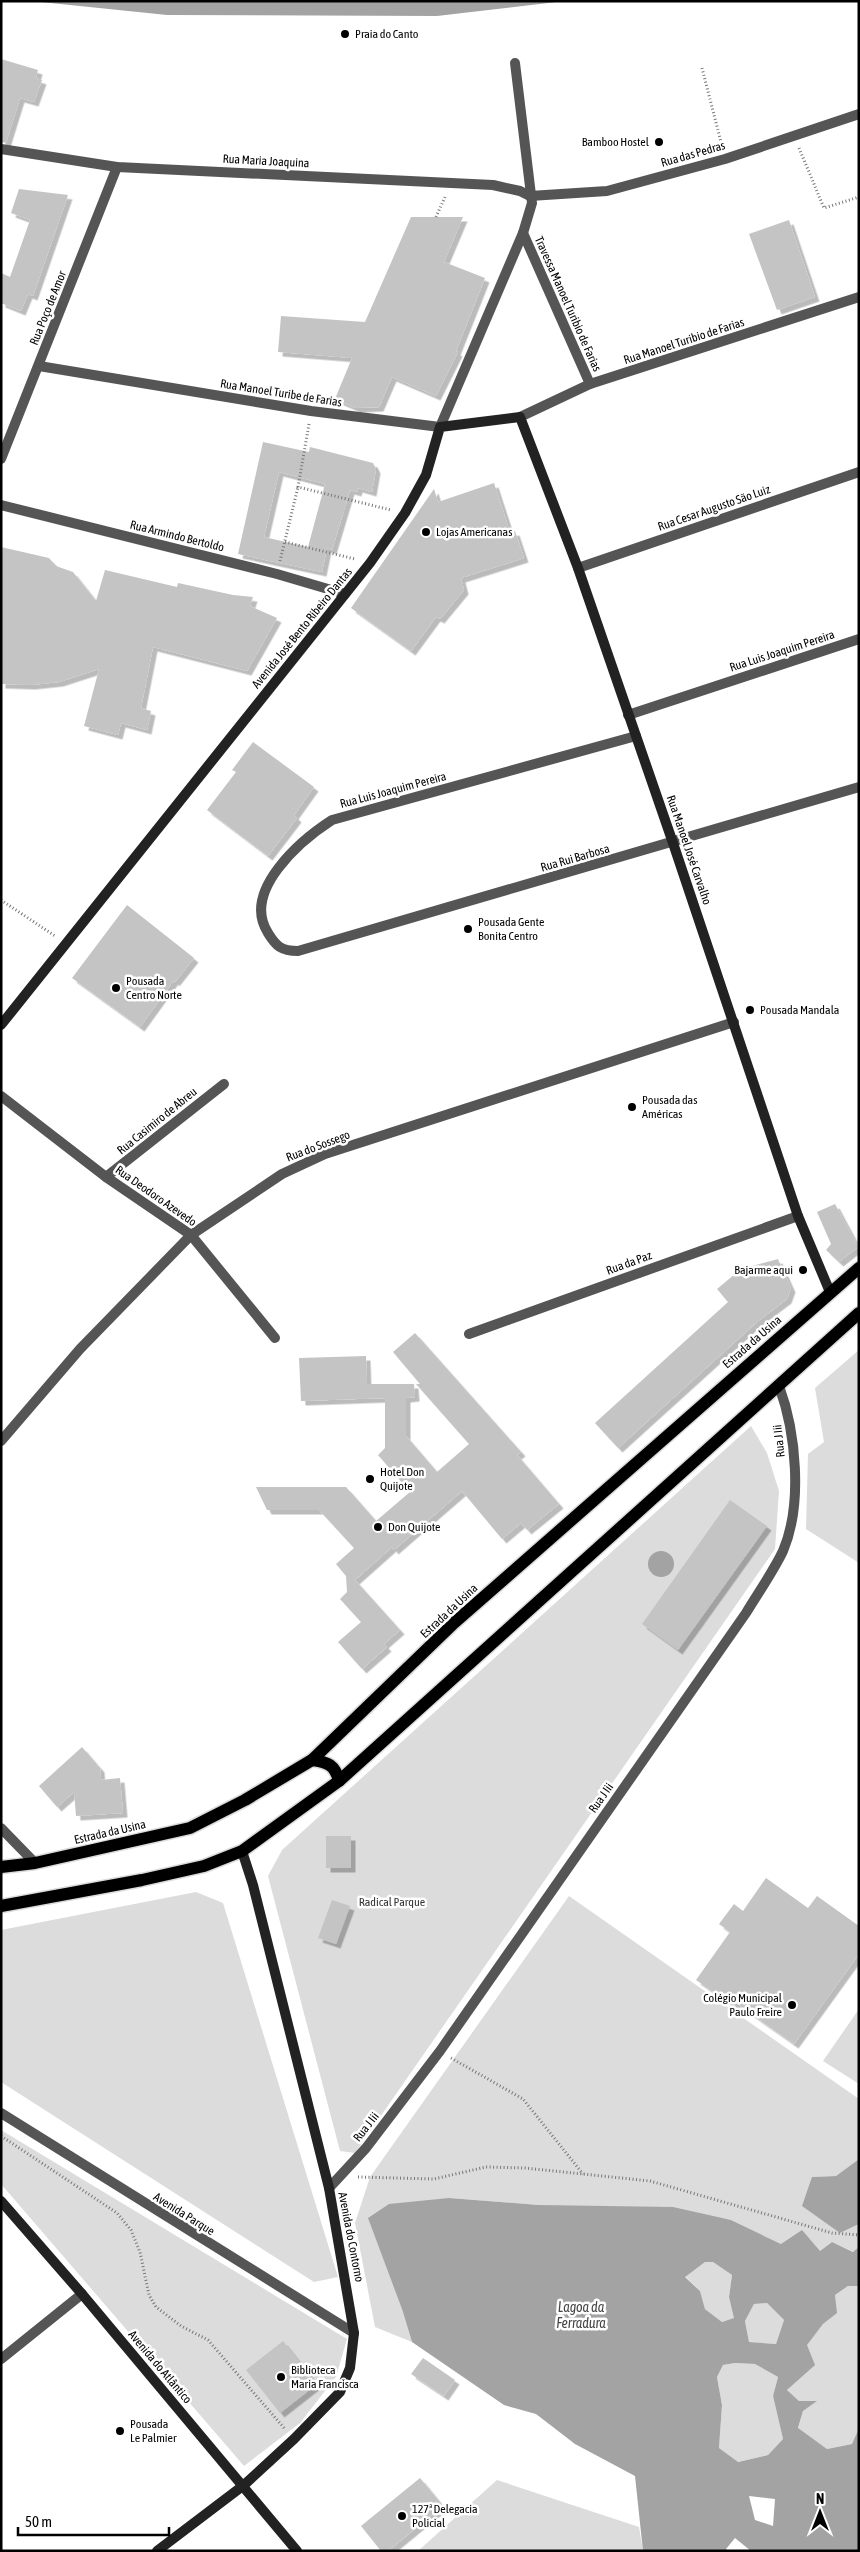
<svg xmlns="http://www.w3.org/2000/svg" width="860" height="2552" font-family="'Asap Condensed',sans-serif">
  <defs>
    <filter id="shadow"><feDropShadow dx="4.5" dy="4.5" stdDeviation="0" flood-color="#0004"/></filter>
  </defs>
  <rect width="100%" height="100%" fill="#fff"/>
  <g fill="#dcdcdc">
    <polygon points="859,1350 859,1563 806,1529 808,1454 824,1442 815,1388"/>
    <polygon points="751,1426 767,1453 779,1491 775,1549 355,2153 340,2151 268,1876 282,1850"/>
    <polygon points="196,1892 223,1903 338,2277 314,2282 1,2082 1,1930"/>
    <polygon points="569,1896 859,2099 859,2159 836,2176 812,2177 840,2233 859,2224 859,2247 854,2252 832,2242 820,2251 781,2244 731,2220 449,2198 402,2309 412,2342 375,2327 355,2223 370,2177"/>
    <polygon points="859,2009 859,2084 823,2061"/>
    <polygon points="1,2130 347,2339 336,2377 300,2423 244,2466 1,2184"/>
    <polygon points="705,2262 713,2262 732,2275 729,2297 735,2318 722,2322 705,2309 700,2291 685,2276"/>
    <polygon points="848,2286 859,2286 859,2428 852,2444 827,2449 798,2429 803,2411 816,2401 799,2401 787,2390 814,2365 806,2345 823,2324 836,2313 835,2295"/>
    <polygon points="767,2303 784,2320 776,2344 749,2342 745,2321 754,2304"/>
    <polygon points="735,2363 755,2364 778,2377 773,2396 783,2439 768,2455 737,2462 719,2448 722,2405 717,2377 723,2365"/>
    <polygon points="497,2480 639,2527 643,2551 418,2551"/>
  </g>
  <g fill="#a3a3a3" fill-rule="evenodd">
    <polygon points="31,1 565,1 437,16 167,15"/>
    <circle cx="661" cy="1564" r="13"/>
    <polygon points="859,2159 859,2224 840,2233 802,2206 812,2177 836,2176"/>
    <path d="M449 2198 539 2205 673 2207 731 2220 781 2244 802 2230 820 2251 832 2242 853 2252 859 2247V2286H848L835 2295 837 2313 823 2324 807 2345 815 2365 787 2390 799 2401H817L803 2411 798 2428 827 2449 852 2444 859 2428V2551H751L735 2538 726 2549 728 2551H643L635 2476 575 2444 536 2414 504 2405 412 2342 402 2309 368 2218 389 2204ZM705 2262H713L732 2275 729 2297 734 2318 722 2322 705 2309 700 2291 685 2277ZM767 2303 784 2320 776 2344 749 2342 745 2321 754 2304ZM735 2363 755 2364 778 2377 773 2396 783 2439 768 2455 738 2462 719 2448 722 2405 717 2377 723 2365ZM749 2496 775 2499 773 2526 755 2520Z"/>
  </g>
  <g fill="#c4c4c4" fill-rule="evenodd" filter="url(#shadow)">
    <polygon points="1,59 38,70 36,78 42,80 34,102 20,98 6,143 1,142"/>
    <polygon points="19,189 68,195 33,296 28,294 21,311 1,303 1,273 10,277 30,220 11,213"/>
    <polygon points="411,217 463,217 444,262 485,278 456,351 458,352 436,396 392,377 379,407 356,408 335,399 352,358 278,352 281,316 365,322"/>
    <polygon points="789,220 815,297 777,310 749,234"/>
    <path d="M263 442 309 452 310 447 373 463 376 469 372 492 358 488 357 492 350 490 332 550 327 548 322 572 238 554ZM279 472 325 484 308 547 264 537Z"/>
    <polygon points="494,483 510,532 515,531 524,558 461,578 464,590 440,619 436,617 411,651 351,608 434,489 438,502"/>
    <polygon points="1,547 49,558 56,566 73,572 96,601 105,570 177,587 178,583 233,595 253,597 250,606 277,618 247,671 153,647 141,708 151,711 147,730 121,723 118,735 84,726 99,669 59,682 31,685 1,684"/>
    <polygon points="253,742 314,787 294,815 297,818 268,856 207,810 236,772 232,770"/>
    <polygon points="127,905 194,958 175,982 174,980 140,1027 72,978"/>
    <polygon points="835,1204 858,1247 839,1262 826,1250 831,1244 817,1212"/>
    <polygon points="778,1259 791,1288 787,1299 758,1321 618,1448 595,1423 728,1302 717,1289 741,1269"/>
    <polygon points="415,1333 521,1452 517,1455 559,1504 527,1530 521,1523 502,1539 462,1491 394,1550 392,1547 355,1580 400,1630 384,1644 387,1647 362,1669 338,1642 361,1622 340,1599 347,1592 346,1576 336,1564 354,1548 319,1510 267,1510 256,1487 346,1487 376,1521 410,1492 378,1455 385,1448 385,1398 301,1401 299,1358 366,1356 367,1384 414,1384 415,1397 406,1398 406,1436 437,1472 469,1444 416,1384 420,1384 393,1352"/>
    <polygon points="730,1500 767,1526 678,1650 642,1624"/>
    <polygon points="82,1747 100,1768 101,1780 120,1778 123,1813 76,1816 74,1792 57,1807 39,1786"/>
    <rect x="326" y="1836" width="25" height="32"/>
    <polygon points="766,1878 808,1908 817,1896 859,1926 859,1954 794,2044 736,2003 734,2006 696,1980 730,1932 719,1924 734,1904 743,1911"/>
    <polygon points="332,1900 350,1906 336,1944 318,1938"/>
    <polygon points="283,2341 317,2384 280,2413 246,2370"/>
    <polygon points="423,2358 455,2380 444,2396 411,2374"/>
    <polygon points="420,2478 443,2506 388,2551 381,2551 361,2526"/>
  </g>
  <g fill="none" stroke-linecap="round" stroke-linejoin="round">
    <defs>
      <g id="primary">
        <path d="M312 1760C328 1762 335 1765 339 1781"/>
        <polyline points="1,1867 35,1863 190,1828 245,1800 312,1760 454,1623 859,1268"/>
        <polyline points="1,1906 142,1880 204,1866 242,1851 339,1781 859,1313"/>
      </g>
    </defs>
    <use href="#primary" stroke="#dbdbdb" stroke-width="15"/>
    <g stroke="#777" stroke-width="3" stroke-dasharray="1 2.5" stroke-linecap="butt">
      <polyline points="702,68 722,146"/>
      <polyline points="799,148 824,208 859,197"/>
      <polyline points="436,217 445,197"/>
      <polyline points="309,424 298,487 391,510"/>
      <polyline points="285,542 355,559"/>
      <polyline points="280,561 298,487"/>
      <polyline points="1,900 55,936"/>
      <polyline points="451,2058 523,2099 583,2174"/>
      <polyline points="1,2136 117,2213 131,2230 140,2252 149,2295 156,2307 181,2326 208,2340 285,2429"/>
      <polyline points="358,2177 434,2179 486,2167 525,2168 650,2181 832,2233 859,2235"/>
    </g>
    <polyline stroke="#555" stroke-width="10" points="1,1828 35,1863"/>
    <g stroke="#555" stroke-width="10">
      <polyline points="1,149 117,167 493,185 520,191 530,196"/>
      <polyline points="530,196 607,191 725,159 859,114"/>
      <polyline points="523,233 590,384"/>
      <polyline points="39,366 311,411 440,427 523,233 532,203 515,63"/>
      <polyline points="520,417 590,384 859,297"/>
      <polyline points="1,459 117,167"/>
      <polyline points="1,505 277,574 345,594"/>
      <polyline points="578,568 859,472"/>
      <polyline points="628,715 859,639"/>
      <path d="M636 736 332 820C301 840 241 891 268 933 276 946 281 951 298 951L859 787"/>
      <polyline points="1,1096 106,1177 191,1235 275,1338"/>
      <polyline points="106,1177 224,1084"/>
      <polyline points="469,1334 798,1216"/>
      <polyline points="1,1441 80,1349 191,1235 282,1174 325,1154 734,1022"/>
      <polyline points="1,2113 354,2333"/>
      <path d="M329 2188 366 2148 440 2051 746 1613C758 1593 773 1572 783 1551 803 1504 796 1432 779 1386"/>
      <polyline points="1,2359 82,2294"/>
    </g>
    <g stroke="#222" stroke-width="10">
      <polyline points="1,1025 370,563 405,513 426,475 440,427 520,417 578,568 673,843 798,1216 830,1292"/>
      <polyline points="1,2201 82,2294 297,2551"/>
      <polyline points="157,2551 244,2485 294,2439 340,2392 350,2368 354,2333 329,2188 253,1885 242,1851"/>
    </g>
    <use href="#primary" stroke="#000" stroke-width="12"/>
  </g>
  <g fill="#000" stroke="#fff" stroke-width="2">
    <circle cx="345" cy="34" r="5"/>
    <circle cx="659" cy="142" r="5"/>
    <circle cx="426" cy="532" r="5"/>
    <circle cx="468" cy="929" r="5"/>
    <circle cx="116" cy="988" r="5"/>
    <circle cx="750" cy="1010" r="5"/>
    <circle cx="632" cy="1107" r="5"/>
    <circle cx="803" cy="1270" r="5"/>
    <circle cx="370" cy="1479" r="5"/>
    <circle cx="378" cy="1527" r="5"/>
    <circle cx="792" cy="2005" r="5"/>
    <circle cx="281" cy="2377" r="5"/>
    <circle cx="120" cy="2431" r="5"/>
    <circle cx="402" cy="2516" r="5"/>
  </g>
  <g text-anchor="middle" stroke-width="5" stroke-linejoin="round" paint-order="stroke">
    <g font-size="12" fill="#000" stroke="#fff" text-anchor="start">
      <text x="355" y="38">Praia do Canto</text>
      <text x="649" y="146" text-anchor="end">Bamboo Hostel</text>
      <text x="436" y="536">Lojas Americanas</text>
      <text x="478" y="926">Pousada Gente<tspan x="478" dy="14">Bonita Centro</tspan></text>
      <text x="126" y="985">Pousada<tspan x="126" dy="14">Centro Norte</tspan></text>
      <text x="760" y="1014">Pousada Mandala</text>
      <text x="642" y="1104">Pousada das<tspan x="642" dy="14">Américas</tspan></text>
      <text x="793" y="1274" text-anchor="end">Bajarme aqui</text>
      <text x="380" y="1476">Hotel Don<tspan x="380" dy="14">Quijote</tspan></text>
      <text x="388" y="1531">Don Quijote</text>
      <text x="782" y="2002" text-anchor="end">Colégio Municipal<tspan x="782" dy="14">Paulo Freire</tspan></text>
      <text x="291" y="2374">Biblioteca<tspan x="291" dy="14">Maria Francisca</tspan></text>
      <text x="130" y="2428">Pousada<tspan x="130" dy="14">Le Palmier</tspan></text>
      <text x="412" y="2513">127ª Delegacia<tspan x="412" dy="14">Policial</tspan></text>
    </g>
    <g font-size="12" fill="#000" stroke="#fff">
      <text transform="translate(693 154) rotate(-16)" y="4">Rua das Pedras</text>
      <text transform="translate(266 161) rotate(3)" y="4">Rua Maria Joaquina</text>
      <text transform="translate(568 304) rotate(66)" y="4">Travessa Manoel Turibio de Farias</text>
      <text transform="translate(48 308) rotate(-68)" y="4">Rua Poço de Amor</text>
      <text transform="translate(684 341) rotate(-18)" y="4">Rua Manoel Turibio de Farias</text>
      <text transform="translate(281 393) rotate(9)" y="4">Rua Manoel Turibe de Farias</text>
      <text transform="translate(714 508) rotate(-19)" y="4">Rua Cesar Augusto São Luiz</text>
      <text transform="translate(177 536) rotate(14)" y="4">Rua Armindo Bertoldo</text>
      <text transform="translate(302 628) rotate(-51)" y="4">Avenida José Bento Ribeiro Dantas</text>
      <text transform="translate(782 651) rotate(-18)" y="4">Rua Luis Joaquim Pereira</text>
      <text transform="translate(393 790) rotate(-15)" y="4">Rua Luis Joaquim Pereira</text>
      <text transform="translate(689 850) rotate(71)" y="4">Rua Manoel José Carvalho</text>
      <text transform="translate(575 858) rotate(-16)" y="4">Rua Rui Barbosa</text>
      <text transform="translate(157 1121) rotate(-39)" y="4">Rua Casimiro de Abreu</text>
      <text transform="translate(318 1146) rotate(-21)" y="4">Rua do Sossego</text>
      <text transform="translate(156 1196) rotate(35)" y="4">Rua Deodoro Azevedo</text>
      <text transform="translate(629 1263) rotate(-20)" y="4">Rua da Paz</text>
      <text transform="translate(752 1342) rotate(-41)" y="4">Estrada da Usina</text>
      <text transform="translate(779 1441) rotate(-96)" y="4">Rua J Iii</text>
      <text transform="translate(449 1611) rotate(-43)" y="4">Estrada da Usina</text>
      <text transform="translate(601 1798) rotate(-55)" y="4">Rua J Iii</text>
      <text transform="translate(110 1832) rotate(-13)" y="4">Estrada da Usina</text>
      <text transform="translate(366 2127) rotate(-52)" y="4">Rua J Iii</text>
      <text transform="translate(184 2214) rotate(32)" y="4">Avenida Parque</text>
      <text transform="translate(351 2237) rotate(79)" y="4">Avenida do Contorno</text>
      <text transform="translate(160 2367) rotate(50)" y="4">Avenida do Atlântico</text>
    </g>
    <g font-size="12" fill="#333" stroke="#fff">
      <text x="392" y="1906">Radical Parque</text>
    </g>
    <g font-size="14" font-style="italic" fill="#444" stroke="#fff">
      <text x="581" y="2312">Lagoa da<tspan x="581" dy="16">Ferradura</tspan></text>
    </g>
  </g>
  <rect width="860" height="2552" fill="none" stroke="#000000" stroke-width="5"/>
  <g transform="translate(820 2512)" stroke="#ffffff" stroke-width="4" paint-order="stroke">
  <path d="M0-4L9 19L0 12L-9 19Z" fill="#000000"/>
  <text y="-8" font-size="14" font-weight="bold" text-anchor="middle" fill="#000000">N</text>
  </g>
  <path d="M18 2527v8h151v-8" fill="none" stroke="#000000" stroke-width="2.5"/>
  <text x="25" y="2527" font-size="15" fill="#000000" stroke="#ffffff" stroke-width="4" paint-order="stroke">50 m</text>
</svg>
